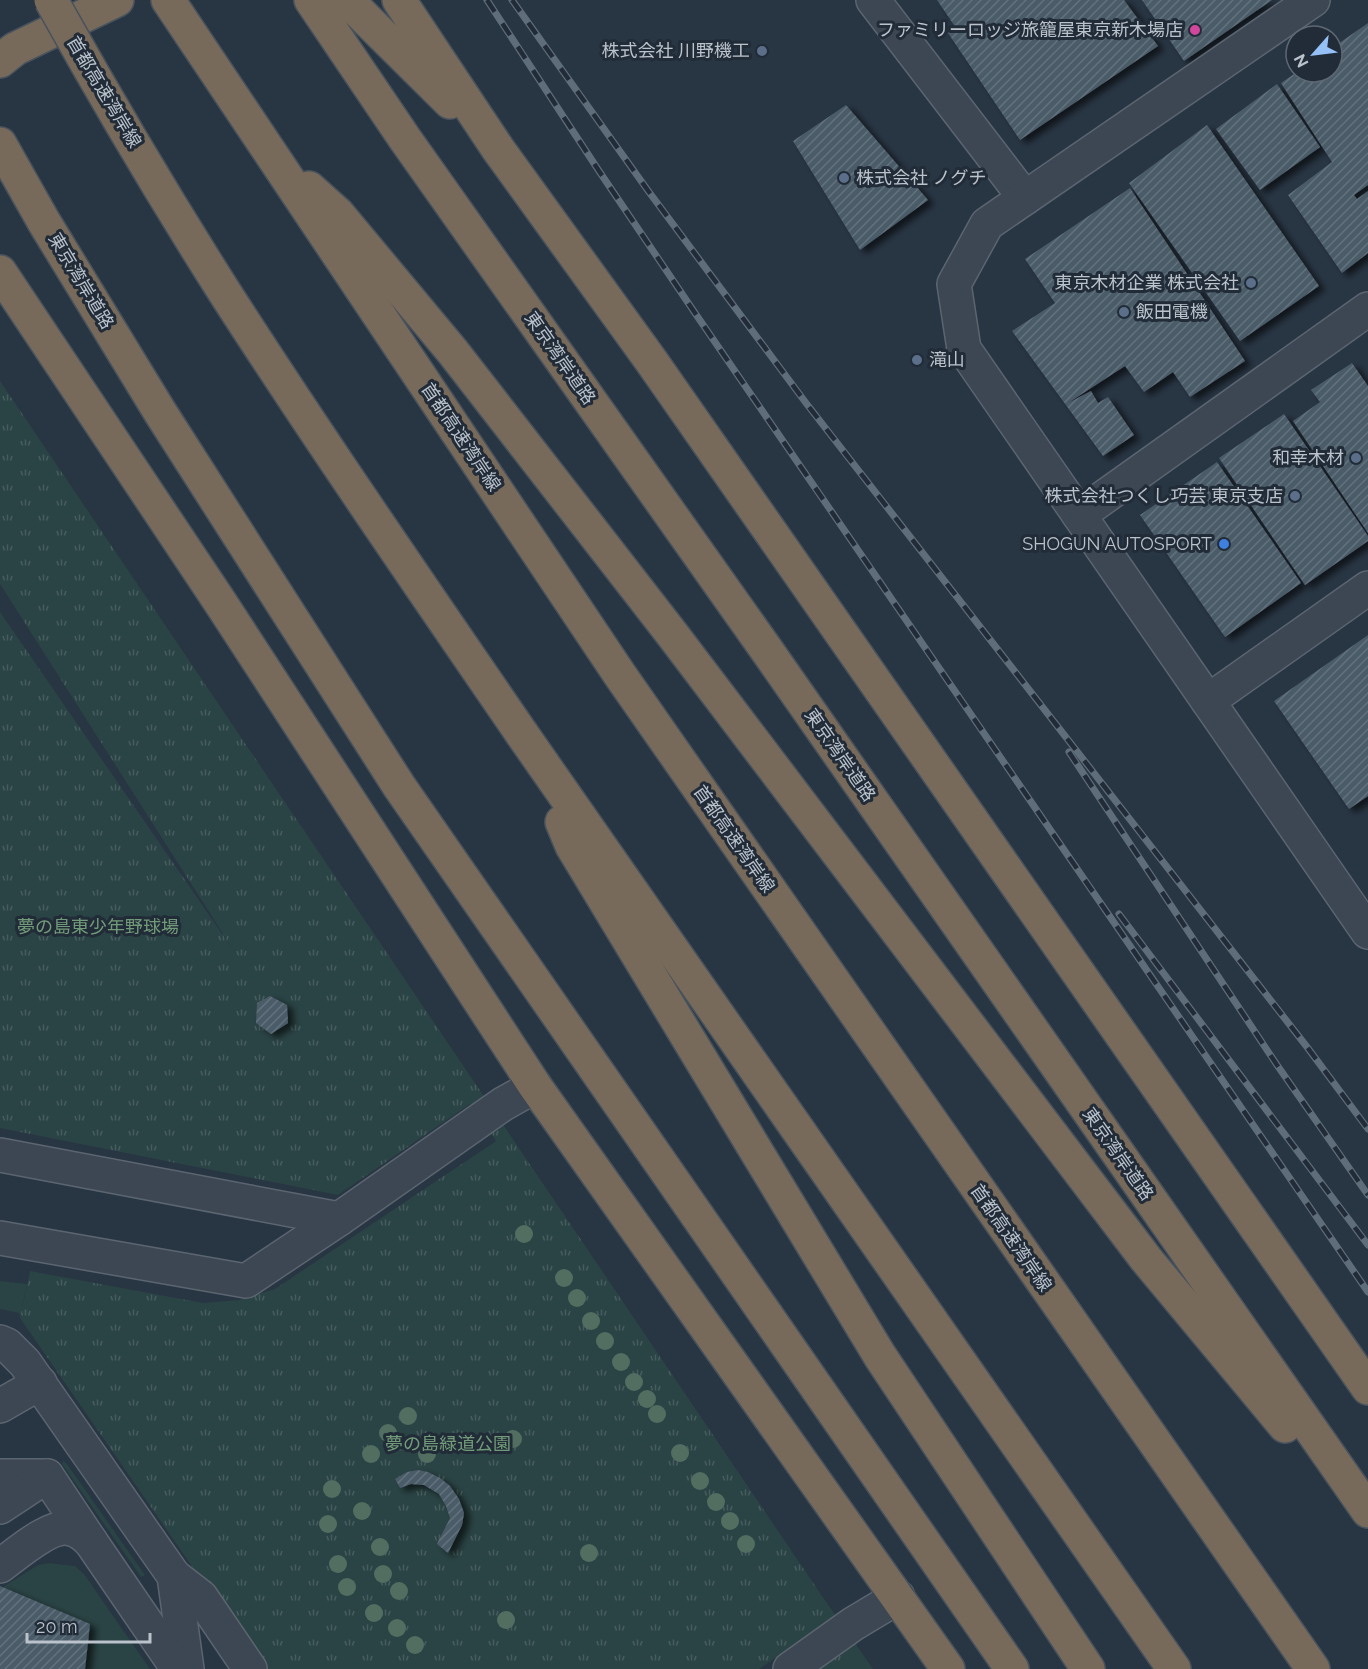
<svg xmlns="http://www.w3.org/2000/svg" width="1368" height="1669" font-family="Raleway,'Noto Sans JP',sans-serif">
  <defs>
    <pattern id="park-tufts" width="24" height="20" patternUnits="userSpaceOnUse" patternTransform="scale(1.5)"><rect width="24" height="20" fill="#2a4344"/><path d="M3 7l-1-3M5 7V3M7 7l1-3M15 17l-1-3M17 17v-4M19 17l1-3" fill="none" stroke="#475c5e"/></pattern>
    <pattern id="building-hatch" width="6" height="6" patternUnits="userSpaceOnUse" patternTransform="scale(1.5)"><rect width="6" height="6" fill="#4c5b69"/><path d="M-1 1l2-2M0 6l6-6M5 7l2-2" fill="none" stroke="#64717d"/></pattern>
    <filter id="shadow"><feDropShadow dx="6" dy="4" stdDeviation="3" flood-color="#0009"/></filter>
  </defs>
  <rect width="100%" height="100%" fill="#283543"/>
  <g fill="#2a4344">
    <polygon points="0,1281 27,1284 20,1318 19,1313 0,1309"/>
    <polygon points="63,1461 67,1464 145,1575 141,1577 62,1464"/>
    <polygon points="49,1563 75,1566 84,1574 150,1669 85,1669 89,1624 3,1587 38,1565"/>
  </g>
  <polygon fill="url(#park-tufts)" points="0,381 822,1596 873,1669 819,1669 848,1648 830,1620 759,1669 263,1669 20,1318 30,1271 203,1303 239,1300 275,1289 496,1141 470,1104 338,1195 0,1128 0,612 234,951 0,584"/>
  <g fill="url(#building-hatch)" filter="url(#shadow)">
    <polygon points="937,0 1124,0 1158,46 1020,140 948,33 956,28"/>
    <polygon points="1142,0 1272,0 1184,61"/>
    <polygon points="1368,23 1368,185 1354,195 1357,199 1368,191 1368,253 1342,273 1288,195 1332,162 1281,83 1297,72 1332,72 1332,48"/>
    <polygon points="1277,84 1320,147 1260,190 1216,129"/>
    <polygon points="846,105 928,200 860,250 793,141"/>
    <polygon points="1207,125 1319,286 1240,341 1129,183"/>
    <polygon points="1130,188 1245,361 1190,397 1173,372 1144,392 1125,366 1068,403 1091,391 1098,403 1108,397 1134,435 1103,456 1012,331 1055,303 1025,259"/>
    <polygon points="1352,363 1368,386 1368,533 1293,421 1320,402 1311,390"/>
    <polygon points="1284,414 1368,536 1368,541 1305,585 1219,458"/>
    <polygon points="1217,462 1301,583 1225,637 1140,515"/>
    <polygon points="1368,635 1368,796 1349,809 1274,701"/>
    <polygon points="270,996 287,1005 288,1023 271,1034 256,1023 257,1003"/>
    <polygon points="418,1470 428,1472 440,1478 450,1486 459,1499 464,1513 462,1525 448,1553 437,1544 450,1518 446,1506 439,1494 424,1485 411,1484 400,1488 395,1479 407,1472"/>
    <polygon points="0,1586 90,1624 85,1669 0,1669"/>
  </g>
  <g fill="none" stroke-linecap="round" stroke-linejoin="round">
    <defs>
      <g id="minor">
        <polyline points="873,0 1025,198"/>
        <polyline points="1313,0 987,224 954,284 964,349 1368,932"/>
        <polyline points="1079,515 1368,309"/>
        <polyline points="1208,701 1368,588"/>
        <polyline points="0,1155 339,1219"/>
        <polyline points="0,1238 246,1281 339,1219 503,1104 535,1086"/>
        <polyline points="0,1342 7,1345 25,1363 174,1576 187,1669"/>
        <polyline points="0,1406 40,1383"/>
        <polyline points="0,1476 47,1476 91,1542"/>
        <polyline points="0,1507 47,1476"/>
        <path d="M0 1566C17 1554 51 1523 71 1529 80 1531 85 1536 91 1542L178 1669"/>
        <polyline points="174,1576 201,1597 250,1669"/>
        <polyline points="790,1669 853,1624 898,1597"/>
      </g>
      <g id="highway">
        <polyline points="168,0 620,675 1313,1669"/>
        <polyline points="311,0 405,139 768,652 1368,1511"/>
        <polyline points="347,0 450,102"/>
        <polyline points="399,0 498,149 652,362 1368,1388"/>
        <polyline points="0,61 15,49 117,0"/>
        <polyline points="0,144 44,222 160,412 399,786 1012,1669"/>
        <polyline points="309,188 338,214 453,352 672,634 1146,1259 1285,1426"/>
        <polyline points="0,272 220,602 535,1086 948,1669"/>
        <polyline points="522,734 1174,1669"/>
        <polyline points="562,822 572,846 880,1356 1088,1669"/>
      </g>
    </defs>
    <use href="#minor" stroke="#5b6570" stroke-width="36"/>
    <use href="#highway" stroke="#47525d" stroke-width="36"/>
    <use href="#minor" stroke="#3d4753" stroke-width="33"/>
    <use href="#highway" stroke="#786a5a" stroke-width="33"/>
    <defs>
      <g id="rail">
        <polyline points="487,0 599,171 695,313 1368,1292"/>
        <polyline points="512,0 649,192 806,403 1307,1047 1368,1129"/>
        <polyline points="1069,752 1277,1065 1368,1195"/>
        <polyline points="1119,914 1368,1245"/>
      </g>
    </defs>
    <use href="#rail" stroke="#5f6c79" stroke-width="7"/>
    <use href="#rail" stroke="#212c38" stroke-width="4.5" stroke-dasharray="14" stroke-linecap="butt"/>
    <defs>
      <path id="highway-bridge" d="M51 0C106 99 164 197 225 293 321 442 422 588 522 734"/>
    </defs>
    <use href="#highway-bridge" stroke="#47525d" stroke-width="36" stroke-linecap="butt"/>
    <use href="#highway-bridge" stroke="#786a5a" stroke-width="33"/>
  </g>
  <g fill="#516e61">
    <circle cx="524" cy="1234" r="9"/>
    <circle cx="564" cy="1278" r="9"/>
    <circle cx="577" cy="1298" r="9"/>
    <circle cx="591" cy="1321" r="9"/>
    <circle cx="605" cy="1341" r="9"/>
    <circle cx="621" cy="1362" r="9"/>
    <circle cx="634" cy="1382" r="9"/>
    <circle cx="647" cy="1399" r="9"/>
    <circle cx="657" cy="1414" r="9"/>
    <circle cx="408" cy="1416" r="9"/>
    <circle cx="388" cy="1433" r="9"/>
    <circle cx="513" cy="1439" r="9"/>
    <circle cx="680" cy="1453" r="9"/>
    <circle cx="371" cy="1454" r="9"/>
    <circle cx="427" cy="1454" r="9"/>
    <circle cx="700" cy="1481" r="9"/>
    <circle cx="332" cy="1489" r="9"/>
    <circle cx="716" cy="1502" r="9"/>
    <circle cx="362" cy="1511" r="9"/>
    <circle cx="730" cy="1521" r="9"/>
    <circle cx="328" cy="1524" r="9"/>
    <circle cx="746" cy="1544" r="9"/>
    <circle cx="380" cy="1547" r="9"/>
    <circle cx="589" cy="1553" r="9"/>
    <circle cx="338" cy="1564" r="9"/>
    <circle cx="383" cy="1574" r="9"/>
    <circle cx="347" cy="1587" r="9"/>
    <circle cx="399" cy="1591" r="9"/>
    <circle cx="374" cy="1613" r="9"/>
    <circle cx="506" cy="1620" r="9"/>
    <circle cx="397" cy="1628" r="9"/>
    <circle cx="415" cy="1645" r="9"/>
  </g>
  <circle fill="#d1479c" stroke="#212c38" stroke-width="2" cx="1195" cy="30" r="6"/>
  <g fill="#5c6f8a" stroke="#212c38" stroke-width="2">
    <circle cx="762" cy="51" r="6"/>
    <circle cx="844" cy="178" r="6"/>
    <circle cx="1251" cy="283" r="6"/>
    <circle cx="1124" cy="312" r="6"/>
    <circle cx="917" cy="360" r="6"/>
    <circle cx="1356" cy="458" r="6"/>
    <circle cx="1295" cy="496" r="6"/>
  </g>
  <circle fill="#3f7fe0" stroke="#212c38" stroke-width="2" cx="1224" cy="544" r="6"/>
  <g text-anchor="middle" stroke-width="6" stroke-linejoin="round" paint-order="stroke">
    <g font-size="18" fill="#bac2cc" stroke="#212c38" text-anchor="end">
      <text x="1183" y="36">ファミリーロッジ旅籠屋東京新木場店</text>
      <text x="750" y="57">株式会社 川野機工</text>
      <text x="856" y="184" text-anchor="start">株式会社 ノグチ</text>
      <text x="1239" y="289">東京木材企業 株式会社</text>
      <text x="1136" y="318" text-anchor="start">飯田電機</text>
      <text x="929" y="366" text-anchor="start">滝山</text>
      <text x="1344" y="464">和幸木材</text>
      <text x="1283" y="502">株式会社つくし巧芸 東京支店</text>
      <text x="1212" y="550">SHOGUN AUTOSPORT</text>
    </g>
    <g font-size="18" fill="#bac2cc" stroke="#212c38">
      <text transform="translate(104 92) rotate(59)" y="6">首都高速湾岸線</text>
      <text transform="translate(81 281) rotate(59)" y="6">東京湾岸道路</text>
      <text transform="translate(560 358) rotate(55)" y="6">東京湾岸道路</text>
      <text transform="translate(461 437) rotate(56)" y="6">首都高速湾岸線</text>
      <text transform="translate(840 755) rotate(55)" y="6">東京湾岸道路</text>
      <text transform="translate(734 839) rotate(55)" y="6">首都高速湾岸線</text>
      <text transform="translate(1118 1154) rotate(55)" y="6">東京湾岸道路</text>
      <text transform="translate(1011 1238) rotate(55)" y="6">首都高速湾岸線</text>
    </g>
    <g font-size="18" fill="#729c79" stroke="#212c38">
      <text x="98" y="933">夢の島東少年野球場</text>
      <text x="448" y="1450">夢の島緑道公園</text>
    </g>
  </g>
  <g transform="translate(1314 54) rotate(242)"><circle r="28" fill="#212c38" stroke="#5e6873" stroke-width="1.5"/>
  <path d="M0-4.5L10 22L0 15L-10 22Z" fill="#96c1f6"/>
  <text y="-9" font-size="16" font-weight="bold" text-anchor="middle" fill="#bac2cc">N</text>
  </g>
  <path d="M27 1633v9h123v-9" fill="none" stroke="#bac2cc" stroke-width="3"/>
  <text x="36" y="1633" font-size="18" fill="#bac2cc" stroke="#212c38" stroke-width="4.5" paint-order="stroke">20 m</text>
</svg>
